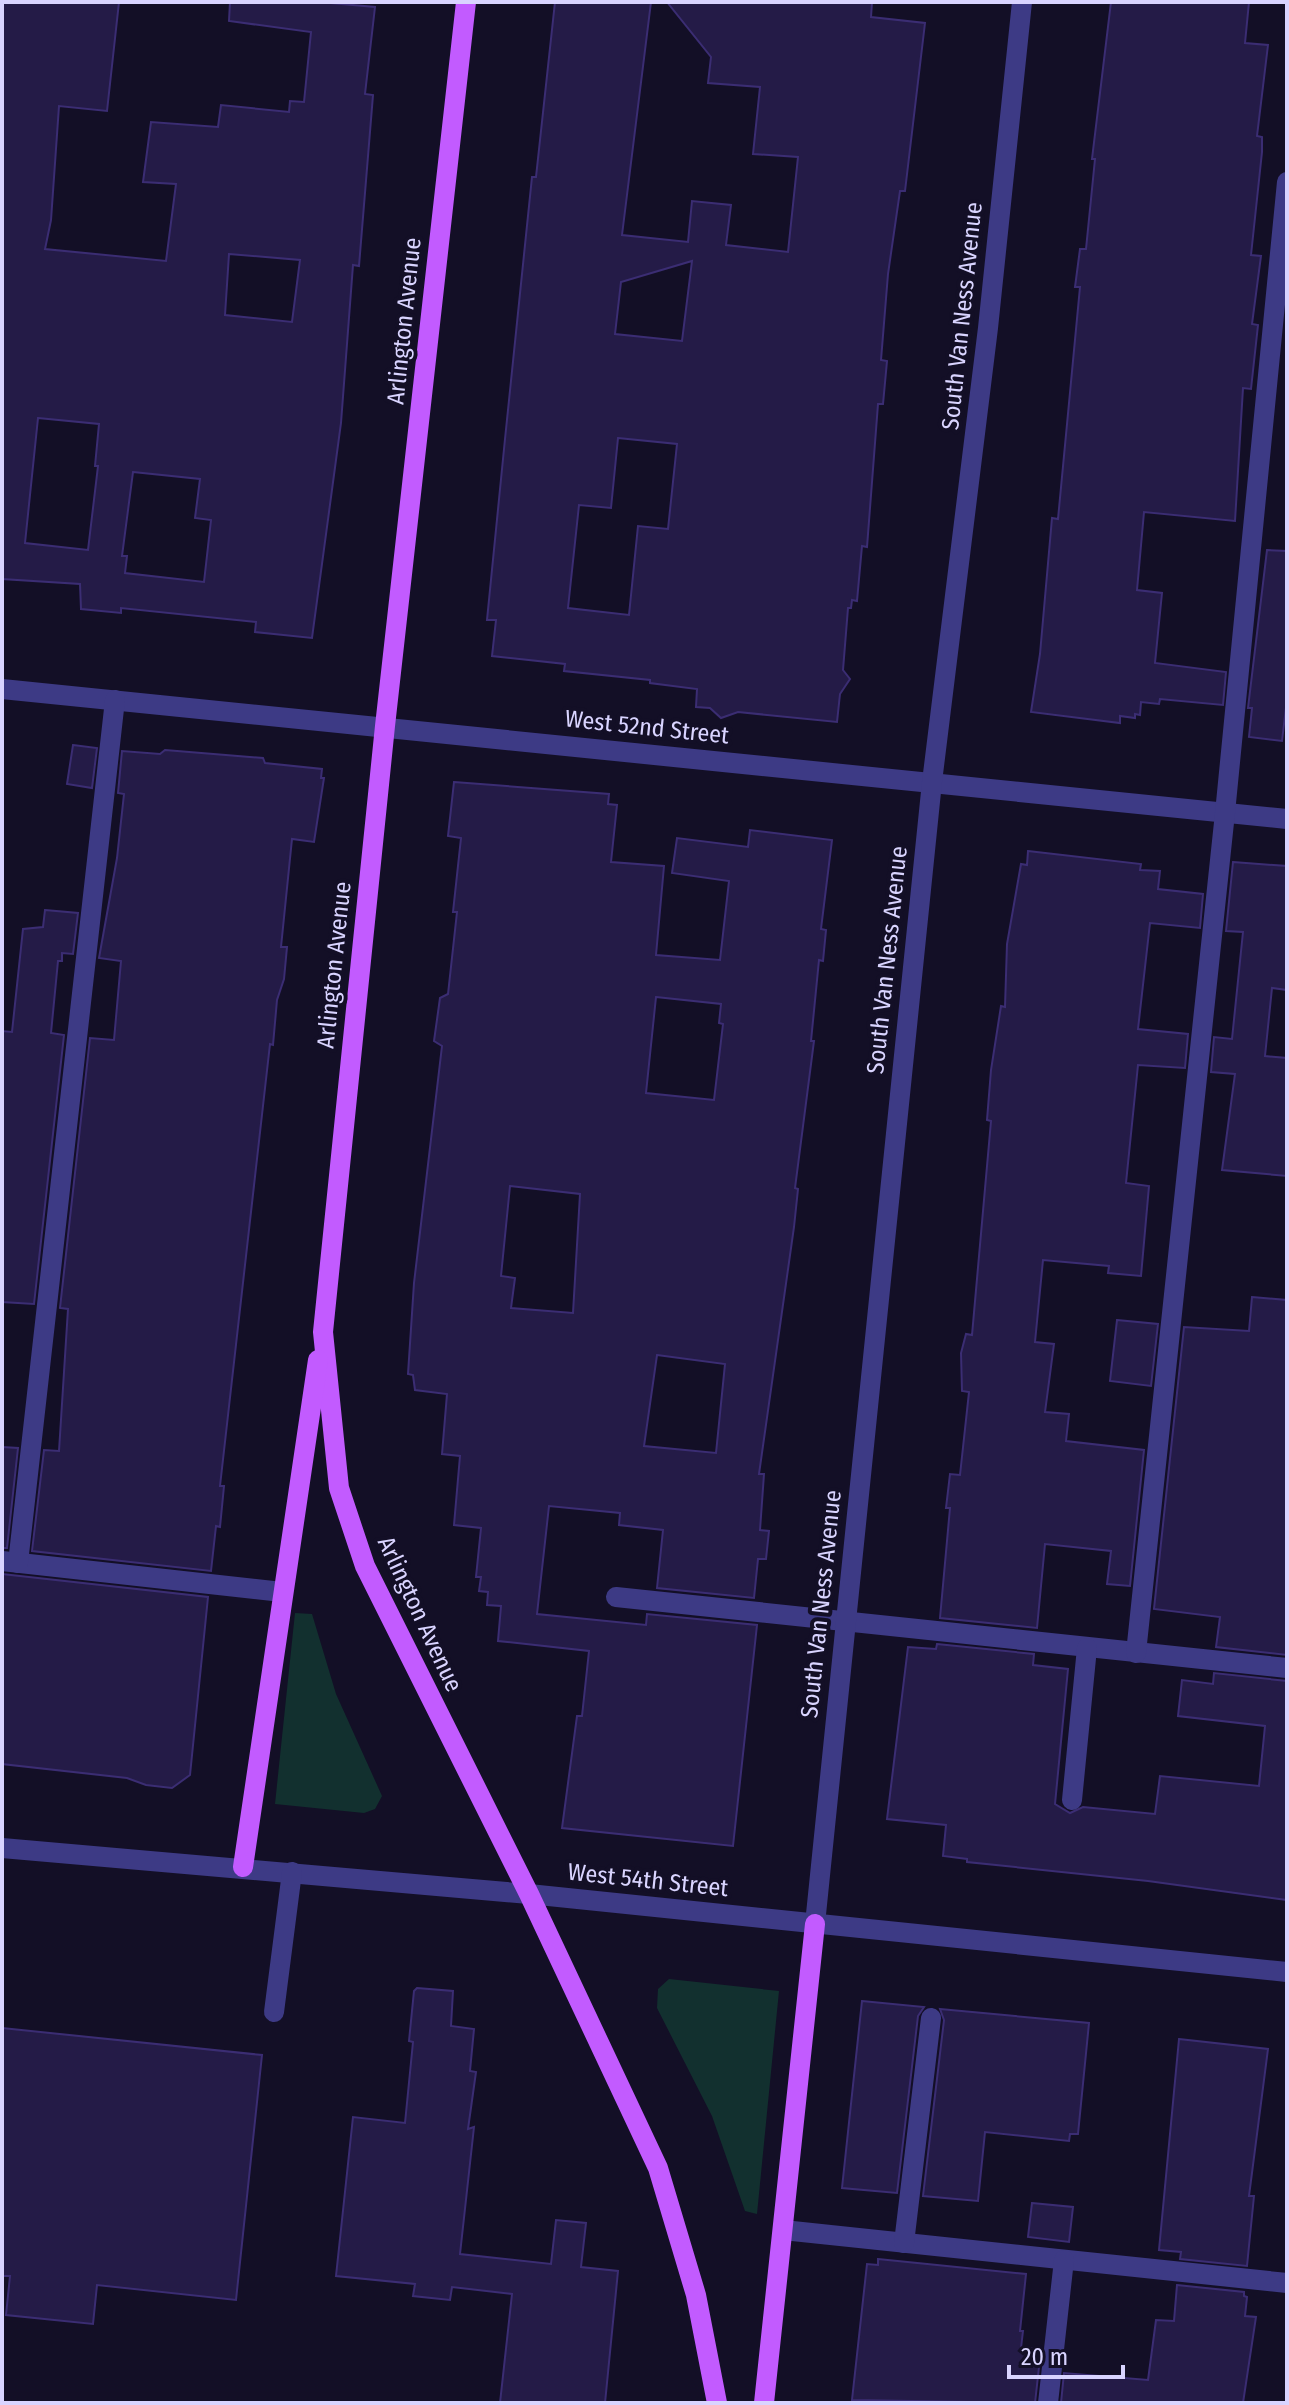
<svg xmlns="http://www.w3.org/2000/svg" width="1289" height="2405" font-family="'Fira Sans Condensed',sans-serif">
  <rect width="100%" height="100%" fill="#130f26"/>
  <g fill="#12302f">
    <polygon points="295,1613 312,1614 336,1694 382,1796 375,1809 364,1813 275,1804"/>
    <polygon points="669,1979 779,1991 757,2214 745,2211 712,2116 657,2008 658,1989"/>
  </g>
  <g fill="#241b47" stroke="#3b2d73" stroke-width="2" fill-rule="evenodd">
    <path d="M2 2H119L107 111 59 106 51 220 45 249 166 261 176 184 143 182 151 122 218 127 221 105 289 112 290 101 304 102 311 32 229 21 230 2H319L375 7 365 94 373 95 359 266 353 265 341 423 312 638 255 632 256 622 121 608V613L81 609 80 584 2 579ZM229 254 300 260 292 322 225 315ZM38 418 99 424 95 466H98L88 550 25 543ZM133 472 200 479 195 518 211 520 204 582 125 573 127 556H122Z"/>
    <path d="M555 2H651L622 235 688 242 692 201 731 205 726 245 788 252 798 157 753 154 760 87 708 83 711 57 667 2H872L871 17 925 23 905 191H900L888 274 881 360 887 361 883 404H878L867 547 862 546 857 601 852 600 851 608H848L843 670 850 679 840 694 837 722 738 712 721 718 710 708 696 707 697 689 650 683V680L564 671 565 664 492 656 496 620H487L505 439 532 177H536ZM692 261 682 341 615 334 621 282ZM618 438 677 444 668 529 638 526 629 615 568 608 579 505 611 508Z"/>
    <polygon points="1111,2 1249,2 1245,43 1268,45 1257,136 1262,137 1262,152 1251,255 1261,256 1252,324 1258,325 1251,389 1243,388 1235,521 1144,512 1137,590 1162,593 1155,663 1226,672 1223,705 1160,699 1159,704 1141,702 1140,715 1135,714 1135,718 1120,716 1120,723 1031,712 1040,654 1052,518 1058,519 1080,287 1075,287 1080,249 1086,249 1095,159 1092,159"/>
    <polygon points="1267,550 1287,551 1287,699 1282,741 1249,737 1252,708 1248,708"/>
    <polygon points="73,745 97,748 92,788 67,784"/>
    <polygon points="165,750 263,758 265,763 322,769 321,778 324,778 314,842 292,839 281,947 287,947 284,979 277,1000 273,1045 270,1044 220,1486 224,1486 220,1527 216,1526 211,1571 32,1551 44,1450 59,1451 68,1309 60,1308 90,1038 114,1040 121,961 99,958 117,858 124,794 118,793 122,751 160,754"/>
    <path d="M454 782 609 794 608 804 617 805 611 862 664 866 656 955 720 960 729 881 672 873 677 838 748 847 750 830 832 840 821 929 826 930 823 961 819 960 811 1041H814L795 1188 798 1189 794 1227 759 1474H764L760 1530 769 1531 766 1559H758L754 1598 657 1588 663 1530 619 1525 620 1513 549 1506 537 1614 646 1625 647 1614 757 1625 733 1846 562 1828 577 1716H582L589 1651 498 1641 501 1606 487 1605 488 1592 479 1591 481 1577H476L481 1528 454 1525 460 1456 442 1454 447 1394 415 1390 413 1375 408 1374 414 1283 442 1046 434 1041 440 998 448 994 457 912H453L461 838 448 836ZM656 997 721 1004 719 1023 723 1024 714 1100 646 1093ZM510 1186 580 1194 573 1313 511 1308 515 1278 501 1276ZM657 1355 725 1364 716 1453 644 1446Z"/>
    <polygon points="1028,851 1141,864 1140,870 1160,871 1158,889 1203,894 1200,928 1150,923 1138,1029 1188,1034 1185,1068 1138,1065 1126,1183 1149,1186 1141,1276 1108,1273 1109,1266 1043,1260 1035,1342 1054,1344 1045,1412 1069,1414 1066,1441 1144,1450 1130,1586 1107,1584 1111,1551 1045,1544 1037,1628 940,1618 950,1508 946,1508 950,1474 960,1475 969,1392 962,1391 961,1353 966,1334 972,1335 991,1121 987,1120 991,1070 1001,1006 1005,1007 1007,944 1021,864 1027,865"/>
    <polygon points="1233,862 1287,866 1287,990 1272,988 1265,1056 1287,1058 1287,1176 1222,1170 1235,1074 1211,1072 1214,1037 1232,1039 1243,932 1226,931"/>
    <polygon points="45,910 78,913 73,954 62,953 62,961 58,961 51,1033 64,1035 34,1304 2,1302 2,1031 12,1032 23,929 43,927"/>
    <polygon points="1252,1297 1287,1300 1287,1655 1216,1647 1220,1617 1154,1609 1184,1327 1249,1331"/>
    <polygon points="1117,1320 1158,1324 1151,1386 1110,1381"/>
    <polygon points="2,1447 18,1448 7,1548 2,1548"/>
    <polygon points="2,1574 208,1597 190,1775 172,1788 146,1785 127,1778 2,1764"/>
    <polygon points="937,1644 1034,1654 1033,1665 1068,1669 1055,1804 1070,1813 1083,1807 1155,1814 1160,1776 1259,1786 1265,1726 1178,1716 1182,1680 1213,1684 1214,1673 1287,1681 1287,1900 1148,1881 967,1862 967,1859 943,1856 946,1825 887,1819 908,1647 936,1649"/>
    <polygon points="417,1988 453,1991 451,2026 474,2029 470,2071 476,2072 468,2129 474,2127 460,2254 551,2264 556,2220 586,2223 581,2267 618,2271 605,2403 500,2403 512,2294 452,2287 450,2300 413,2296 415,2284 336,2276 353,2117 405,2123 413,2042 409,2041 414,1991"/>
    <polygon points="862,2001 924,2007 918,2016 897,2193 842,2188"/>
    <polygon points="940,2009 1089,2023 1078,2134 1070,2134 1069,2141 985,2132 978,2201 923,2196 944,2020"/>
    <polygon points="2,2028 262,2055 236,2300 97,2285 93,2324 6,2315 10,2276 2,2276"/>
    <polygon points="1179,2039 1268,2049 1249,2196 1254,2196 1247,2266 1180,2259 1181,2252 1159,2250"/>
    <polygon points="1032,2203 1073,2207 1069,2242 1028,2237"/>
    <polygon points="878,2259 1026,2274 1020,2331 1023,2331 1021,2348 1041,2349 1035,2403 852,2400 867,2264 878,2265"/>
    <polygon points="1177,2285 1244,2292 1244,2296 1247,2297 1245,2316 1256,2317 1243,2403 1061,2403 1064,2373 1148,2380 1156,2320 1174,2321"/>
  </g>
  <g fill="none" stroke-linecap="round" stroke-linejoin="round">
    <g stroke="#3d3a85" stroke-width="20">
      <polyline points="2,689 1287,819"/>
      <polyline points="2,1561 282,1592"/>
      <polyline points="18,1563 115,700"/>
      <polyline points="616,1597 1287,1668"/>
      <polyline points="1136,1653 1225,813 1287,182"/>
      <polyline points="1072,1800 1087,1648"/>
      <polyline points="2,1848 529,1894 1287,1972"/>
      <polyline points="815,1924 932,782 988,328 1022,2"/>
      <polyline points="274,2012 292,1872"/>
      <polyline points="783,2230 1287,2283"/>
      <polyline points="904,2243 931,2018"/>
      <polyline points="1048,2403 1064,2260"/>
    </g>
    <g stroke="#c25bff" stroke-width="20">
      <polyline points="466,2 385,726 323,1332 339,1488 365,1566 529,1894 658,2168 696,2295 717,2403"/>
      <polyline points="243,1867 318,1360"/>
      <polyline points="764,2403 815,1924"/>
    </g>
  </g>
  <g text-anchor="middle" stroke-width="8" stroke-linejoin="round" paint-order="stroke">
    <g font-size="24" fill="#d9d4ff" stroke="#130f26">
      <text transform="translate(962 316) rotate(-84)" y="8">South Van Ness Avenue</text>
      <text transform="translate(404 321) rotate(-84)" y="8">Arlington Avenue</text>
      <text transform="translate(647 727) rotate(6)" y="8">West 52nd Street</text>
      <text transform="translate(887 960) rotate(-84)" y="8">South Van Ness Avenue</text>
      <text transform="translate(334 965) rotate(-84)" y="8">Arlington Avenue</text>
      <text transform="translate(821 1604) rotate(-84)" y="8">South Van Ness Avenue</text>
      <text transform="translate(420 1614) rotate(65)" y="8">Arlington Avenue</text>
      <text transform="translate(648 1880) rotate(6)" y="8">West 54th Street</text>
    </g>
  </g>
  <rect width="1289" height="2405" fill="none" stroke="#d9d4ff" stroke-width="8"/>
  <path d="M1009 2365v12h114v-12" fill="none" stroke="#d9d4ff" stroke-width="4"/>
  <text x="1021" y="2365" font-size="24" fill="#d9d4ff" stroke="#130f26" stroke-width="6" paint-order="stroke">20 m</text>
</svg>
